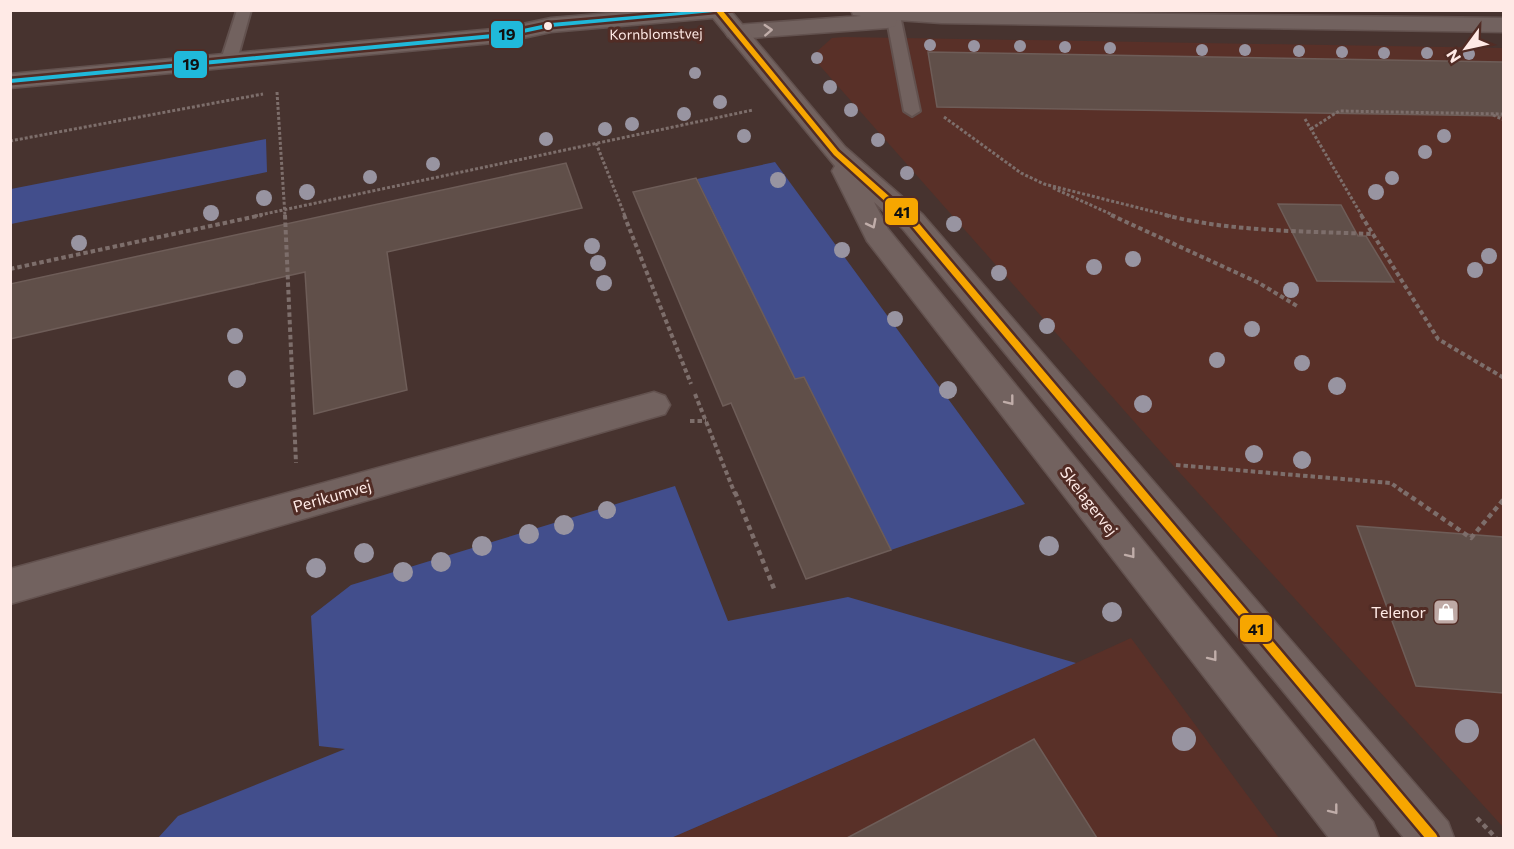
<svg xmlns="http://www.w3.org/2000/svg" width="1514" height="849" font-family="Commissioner,sans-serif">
  <rect width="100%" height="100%" fill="#47332f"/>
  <g fill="#593028">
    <polygon points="844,37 1503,48 1503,827 1160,451 814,59 814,54 832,38"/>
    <polygon points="1131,638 1279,838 671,838 1076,663"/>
  </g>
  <g fill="#424e8c">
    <polygon points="266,139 267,172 11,224 11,189"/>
    <polygon points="775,162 1025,504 891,550 804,377 795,379 697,179"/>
    <polygon points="675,486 728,621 848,597 1076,663 671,838 158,838 178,816 345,749 319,746 311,616 351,585"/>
  </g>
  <g fill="#604f49" stroke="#6e5d58" stroke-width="1.5">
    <polygon points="928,52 1503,62 1503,116 937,107"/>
    <polygon points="566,163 582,208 387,252 407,390 314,414 305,272 10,339 10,284"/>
    <polygon points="696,178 795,379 804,377 891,550 806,579 731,403 723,406 633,192"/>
    <polygon points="1278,204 1341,205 1358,236 1366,236 1394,282 1317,281"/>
    <polygon points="1357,526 1503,537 1503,693 1416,686"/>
    <polygon points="1034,739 1097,838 847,838"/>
  </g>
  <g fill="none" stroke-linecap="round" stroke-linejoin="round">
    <defs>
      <g id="service">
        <polygon points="237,10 251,10 237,60 229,65 221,60"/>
        <polygon points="894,16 901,20 920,111 912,116 904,111 887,20"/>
      </g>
      <g id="minor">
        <polygon points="851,10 1504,18 1504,32 941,23 897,20 895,26 887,28 736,39 728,37 725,32 728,27 736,25 861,16 853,15"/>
        <polygon points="654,392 665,396 670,405 665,414 10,604 10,569"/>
      </g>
      <polygon id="tertiary" points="647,10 730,10 845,147 923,215 1448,822 1454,838 1404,838 903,229 874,202 888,229 1373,822 1379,838 1329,838 867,241 832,171 835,166 713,18 551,32 504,42 10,88 10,74 504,28 551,18"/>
    </defs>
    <use href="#service" stroke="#62514e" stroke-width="4"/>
    <use href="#minor" stroke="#62514e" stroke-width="3"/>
    <use href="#tertiary" stroke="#62514e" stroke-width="3"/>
    <g stroke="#7d6e6b" stroke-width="3" stroke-dasharray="3 2" stroke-linecap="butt">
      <polyline points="277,92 285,216"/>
      <polyline points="1493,115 1504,120"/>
      <polyline points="944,117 1021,173 1044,184 1171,216"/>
      <polyline points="1305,119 1362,216"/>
      <polyline points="1311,129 1339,111 1504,114"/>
      <polyline points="10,141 263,94"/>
      <polyline points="596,143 625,216"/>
      <polyline points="1053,188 1115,216"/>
      <polyline points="255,216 753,110"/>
    </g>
    <g stroke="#7d6e6b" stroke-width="4" stroke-dasharray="4.5 3" stroke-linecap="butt">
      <polyline points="285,215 296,463"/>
      <polyline points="624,215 691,384"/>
      <polyline points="1111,215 1259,283 1297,306"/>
      <path d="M1165 215C1232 232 1303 231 1372 234"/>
      <polyline points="1361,215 1438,339 1504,378"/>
      <polyline points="10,269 262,215"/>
      <polyline points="695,394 735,494"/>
      <polyline points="690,421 706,421"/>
      <polyline points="1176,465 1391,483 1406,494"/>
    </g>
    <g stroke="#7d6e6b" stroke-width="4.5" stroke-dasharray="5 4" stroke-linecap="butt">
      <polyline points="735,492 775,591"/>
      <polyline points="1404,492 1471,538 1504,499"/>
      <polyline points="1477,818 1496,838"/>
    </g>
    <use href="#service" fill="#72625f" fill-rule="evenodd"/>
    <use href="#minor" fill="#72625f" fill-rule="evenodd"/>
    <use href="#tertiary" fill="#72625f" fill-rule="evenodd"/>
    <defs>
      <polygon id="bus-1" points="705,10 735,10 551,27 504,37 10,83 10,79 504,33 551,23"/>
      <polygon id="bus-2" points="715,10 722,10 838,151 916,220 1436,834 1438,838 1425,838 910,224 834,155"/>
    </defs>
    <use href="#bus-1" stroke="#512c25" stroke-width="5"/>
    <use href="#bus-2" stroke="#512c25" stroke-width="5"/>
    <use href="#bus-1" fill="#20b9da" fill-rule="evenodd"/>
    <use href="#bus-2" fill="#f7a600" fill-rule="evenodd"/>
  </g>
  <g fill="#9894a1">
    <circle cx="930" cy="45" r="6"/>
    <circle cx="974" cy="46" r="6"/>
    <circle cx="1020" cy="46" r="6"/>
    <circle cx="1065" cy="47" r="6"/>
    <circle cx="1110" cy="48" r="6"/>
    <circle cx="1202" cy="50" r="6"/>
    <circle cx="1245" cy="50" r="6"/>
    <circle cx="1299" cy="51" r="6"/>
    <circle cx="1342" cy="52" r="6"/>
    <circle cx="1384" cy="53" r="6"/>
    <circle cx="1427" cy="53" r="6"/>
    <circle cx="1469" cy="54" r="6"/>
    <circle cx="817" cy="58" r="6"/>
    <circle cx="695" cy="73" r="6"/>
    <circle cx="830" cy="87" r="7"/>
    <circle cx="720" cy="102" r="7"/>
    <circle cx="851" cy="110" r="7"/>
    <circle cx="684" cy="114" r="7"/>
    <circle cx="632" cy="124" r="7"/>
    <circle cx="605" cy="129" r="7"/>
    <circle cx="744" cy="136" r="7"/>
    <circle cx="1444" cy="136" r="7"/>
    <circle cx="546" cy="139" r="7"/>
    <circle cx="878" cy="140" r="7"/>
    <circle cx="1425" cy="152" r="7"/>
    <circle cx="433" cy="164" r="7"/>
    <circle cx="907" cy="173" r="7"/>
    <circle cx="370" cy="177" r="7"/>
    <circle cx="1392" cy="178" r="7"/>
    <circle cx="778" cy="180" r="8"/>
    <circle cx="307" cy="192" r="8"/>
    <circle cx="1376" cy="192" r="8"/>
    <circle cx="264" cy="198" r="8"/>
    <circle cx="211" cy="213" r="8"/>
    <circle cx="954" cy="224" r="8"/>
    <circle cx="79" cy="243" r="8"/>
    <circle cx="592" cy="246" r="8"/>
    <circle cx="842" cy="250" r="8"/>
    <circle cx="1489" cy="256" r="8"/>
    <circle cx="1133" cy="259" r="8"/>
    <circle cx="598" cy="263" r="8"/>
    <circle cx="1094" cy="267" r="8"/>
    <circle cx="1475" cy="270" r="8"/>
    <circle cx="999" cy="273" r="8"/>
    <circle cx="604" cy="283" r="8"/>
    <circle cx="1291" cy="290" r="8"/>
    <circle cx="895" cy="319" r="8"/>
    <circle cx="1047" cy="326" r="8"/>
    <circle cx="1252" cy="329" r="8"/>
    <circle cx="235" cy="336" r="8"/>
    <circle cx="1217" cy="360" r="8"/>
    <circle cx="1302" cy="363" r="8"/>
    <circle cx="237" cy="379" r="9"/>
    <circle cx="1337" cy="386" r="9"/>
    <circle cx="948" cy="390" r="9"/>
    <circle cx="1143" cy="404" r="9"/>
    <circle cx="1254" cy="454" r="9"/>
    <circle cx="1302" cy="460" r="9"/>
    <circle cx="607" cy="510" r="9"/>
    <circle cx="564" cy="525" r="10"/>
    <circle cx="529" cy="534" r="10"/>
    <circle cx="482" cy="546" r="10"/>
    <circle cx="1049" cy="546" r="10"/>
    <circle cx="364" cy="553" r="10"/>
    <circle cx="441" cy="562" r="10"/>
    <circle cx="316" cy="568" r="10"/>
    <circle cx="403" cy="572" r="10"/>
    <circle cx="1112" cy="612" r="10"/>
    <circle cx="1467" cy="731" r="12"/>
    <circle cx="1184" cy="739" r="12"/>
  </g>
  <defs><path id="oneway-chevron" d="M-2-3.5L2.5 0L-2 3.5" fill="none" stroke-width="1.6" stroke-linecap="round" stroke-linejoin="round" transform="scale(1.5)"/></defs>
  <g stroke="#c0ada9">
    <use href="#oneway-chevron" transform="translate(768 30) rotate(-3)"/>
    <use href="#oneway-chevron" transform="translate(872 224) rotate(63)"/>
    <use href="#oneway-chevron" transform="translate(1010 401) rotate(52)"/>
    <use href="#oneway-chevron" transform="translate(1131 554) rotate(52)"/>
    <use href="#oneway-chevron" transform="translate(1213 657) rotate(52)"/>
    <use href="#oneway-chevron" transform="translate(1334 810) rotate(52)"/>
  </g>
  <defs>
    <symbol id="shop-square" viewBox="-11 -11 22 22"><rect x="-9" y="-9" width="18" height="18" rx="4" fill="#bfaaa6" stroke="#512c25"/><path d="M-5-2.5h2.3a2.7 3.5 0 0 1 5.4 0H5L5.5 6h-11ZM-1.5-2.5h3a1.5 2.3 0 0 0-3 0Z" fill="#fff"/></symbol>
  </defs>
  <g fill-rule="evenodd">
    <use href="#shop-square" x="1431" y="597" width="30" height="30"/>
  </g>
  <circle fill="#ffeae6" stroke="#512c25" stroke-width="2" cx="548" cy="26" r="5"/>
  <g text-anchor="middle" stroke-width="6" stroke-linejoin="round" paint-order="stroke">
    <g font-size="14" fill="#ffeae6" stroke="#512c25">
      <text transform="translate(656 34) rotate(-1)" y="5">Kornblomstvej</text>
    </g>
    <g font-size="16" fill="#ffeae6" stroke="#512c25">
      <text transform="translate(332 496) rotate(-16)" y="6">Perikumvej</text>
      <text transform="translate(1089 501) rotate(52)" y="6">Skelagervej</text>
    </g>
    <g font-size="16" fill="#ffeae6" stroke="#512c25" text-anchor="end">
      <text x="1426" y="618">Telenor</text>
    </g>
  </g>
  <g stroke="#512c25" stroke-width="2">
    <rect x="490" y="20" width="34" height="29" rx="6" fill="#20b9da"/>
    <rect x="173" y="50" width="35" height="29" rx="6" fill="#20b9da"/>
    <rect x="884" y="197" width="35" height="29" rx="6" fill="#f7a600"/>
    <rect x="1239" y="614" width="34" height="29" rx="6" fill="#f7a600"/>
  </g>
  <g font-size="16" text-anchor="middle" font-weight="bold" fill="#111">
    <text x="507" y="40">19</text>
    <text x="191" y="70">19</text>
    <text x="902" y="218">41</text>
    <text x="1256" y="635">41</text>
  </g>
  <rect width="1514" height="849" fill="none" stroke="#ffeae6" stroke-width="24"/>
  <g transform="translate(1466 48) rotate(237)" stroke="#512c25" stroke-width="4.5" paint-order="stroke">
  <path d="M0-4.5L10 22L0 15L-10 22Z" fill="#ffeae6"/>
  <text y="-9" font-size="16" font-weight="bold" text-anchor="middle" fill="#ffeae6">N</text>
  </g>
</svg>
